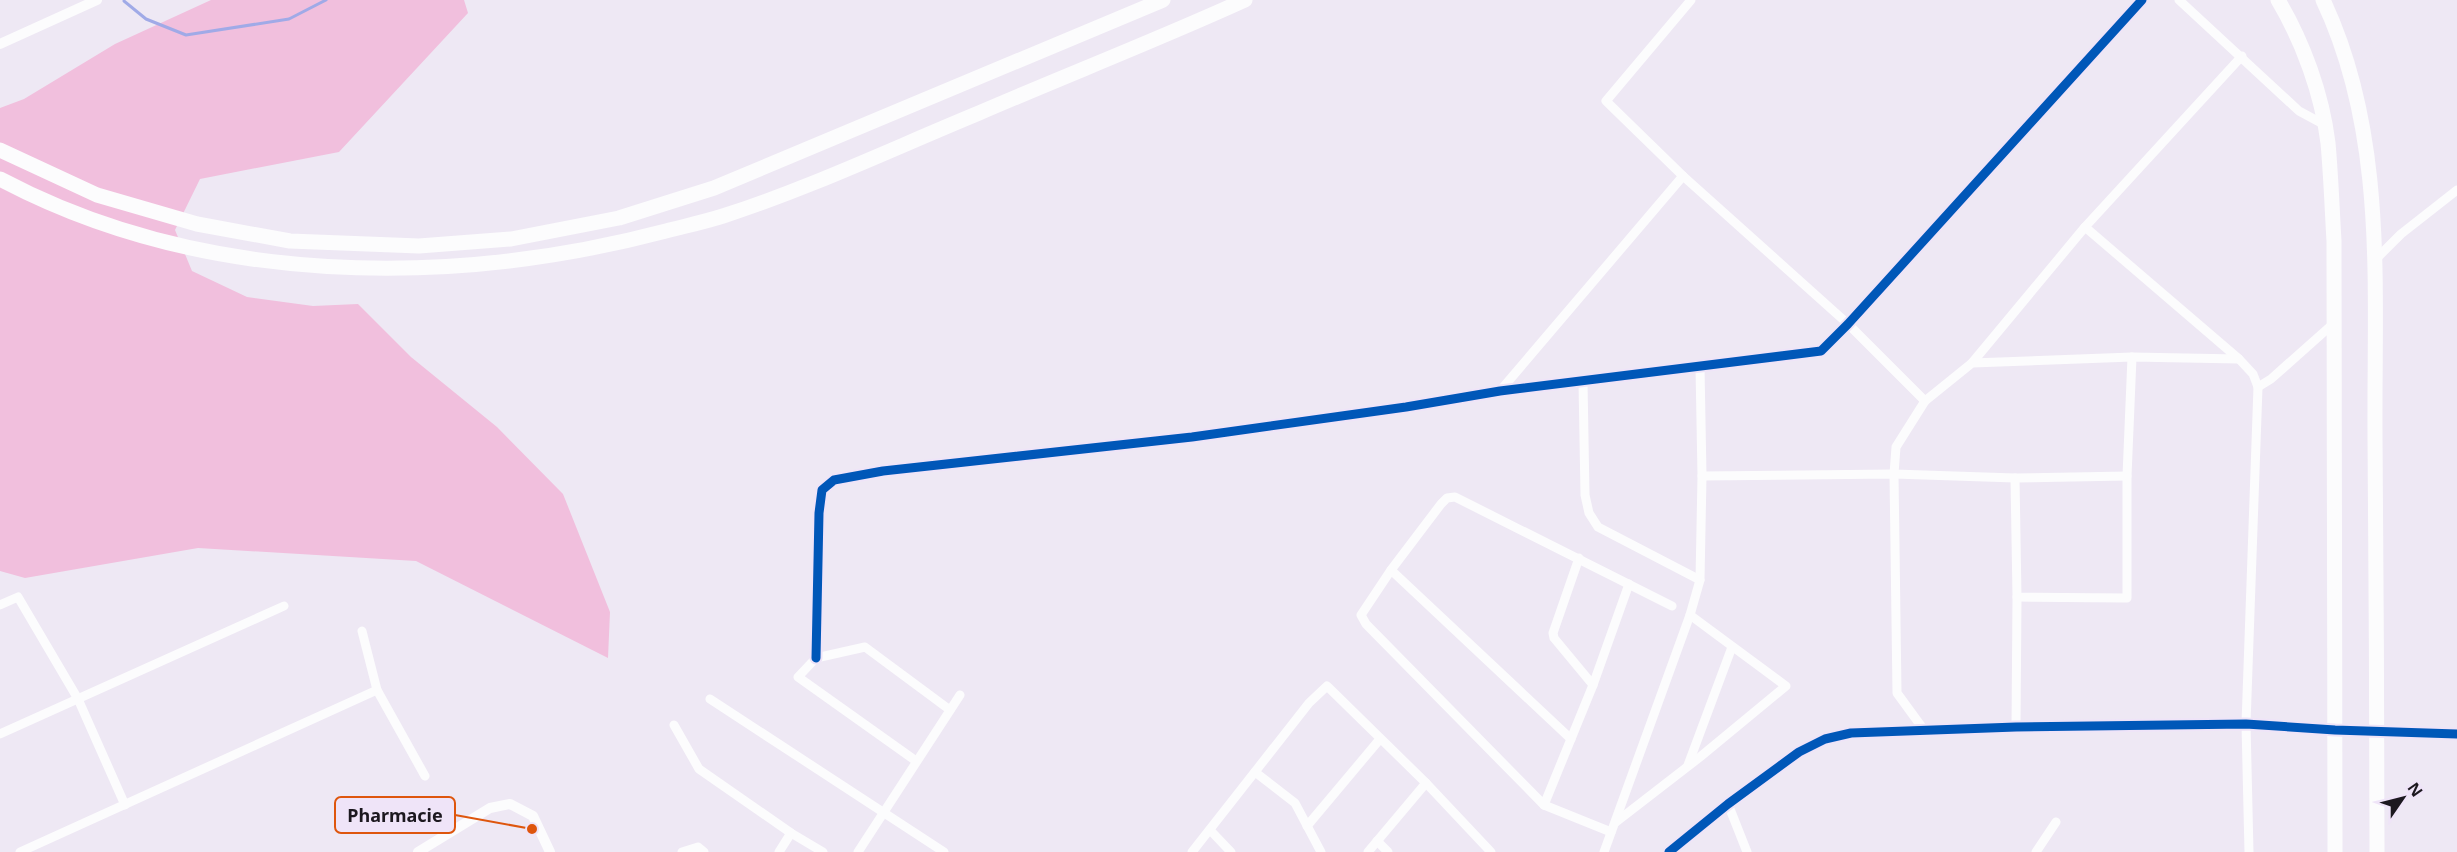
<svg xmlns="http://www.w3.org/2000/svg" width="2457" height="852" font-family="'Noto Sans',sans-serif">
  <rect width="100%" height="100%" fill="#eee8f4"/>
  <polygon fill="#f1bfdd" points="211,0 464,0 468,13 339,152 200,179 175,230 192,271 247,297 313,306 358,304 411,357 497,427 563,494 610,612 608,658 416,561 198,548 25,578 0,571 0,108 24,99 115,44"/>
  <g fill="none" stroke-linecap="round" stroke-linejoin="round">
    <polyline stroke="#a0aae7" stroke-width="3" points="124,1 146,19 186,35 289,19 326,0"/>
    <g stroke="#fcfcfd" stroke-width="9">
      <polyline points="1691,0 1606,101 1683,176 1848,324 1925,401"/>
      <polyline points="2179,0 2299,111 2325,125"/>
      <polyline points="2085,227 2239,359 2253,374 2258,387 2246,724 2249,852"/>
      <polyline points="2376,259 2401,234 2457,190"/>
      <polyline points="1972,363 2085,227 2242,56"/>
      <polyline points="1583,382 1585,495 1589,513 1598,527 1700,580"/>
      <polyline points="2258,387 2271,379 2334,323"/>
      <polyline points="1500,391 1683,176"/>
      <polyline points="1702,476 1894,474 2015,478 2127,476"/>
      <polyline points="2015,478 2017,597 2127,598 2127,476 2132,357"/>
      <polyline points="1579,558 1553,633 1554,638 1593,685"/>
      <polyline points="1391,570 1571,739"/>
      <polyline points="0,605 18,597 78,699 125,805"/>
      <polyline points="362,631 377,690 425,776"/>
      <polyline points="816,658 819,513 822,490 834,480 883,471 1192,437 1406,407 1500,391 1821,351 1848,324 2142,0"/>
      <polyline points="710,699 944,852"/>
      <polyline points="674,725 699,769 791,833 823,852"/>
      <polyline points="2016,727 2017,597"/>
      <polyline points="1890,730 2246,724 2335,730 2457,734"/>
      <polyline points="1924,730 1897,693 1894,474 1896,447 1925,401 1972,363 2132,357 2239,359"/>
      <polyline points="0,734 284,606"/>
      <polyline points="916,761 798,677 816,658 865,647 950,710"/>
      <polyline points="1688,765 1732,647"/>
      <polyline points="1255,772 1295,803 1321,852"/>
      <polyline points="1728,804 1747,852"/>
      <polyline points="1544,805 1593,685 1629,584"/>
      <polyline points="1616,822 1700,757 1786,686 1690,615"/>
      <polyline points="1307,826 1380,739"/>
      <polyline points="1210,830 1231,852"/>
      <polyline points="1611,832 1544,805 1366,624 1361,615 1391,570 1441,504 1447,498 1455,497 1672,606"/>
      <polyline points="1377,841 1388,852"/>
      <polyline points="20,852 377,690"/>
      <polyline points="682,852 698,847 704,852"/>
      <polyline points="779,852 791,833"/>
      <polyline points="858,852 960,695"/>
      <polyline points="1192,852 1309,703 1327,686 1426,783 1491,852"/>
      <polyline points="1368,852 1426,783"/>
      <polyline points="1604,852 1690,615 1700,580 1702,476 1700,367"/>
      <polyline points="2036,852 2056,822"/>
    </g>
    <g stroke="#fcfcfd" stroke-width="10">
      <polyline points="0,44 97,0"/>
      <polyline points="418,852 490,808 510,804 533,816 550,852"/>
      <polyline points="1669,852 1728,804 1799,752 1825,739 1851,733 1890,730"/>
    </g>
    <g stroke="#fcfcfd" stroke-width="15">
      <path d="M2278 0C2303 42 2322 94 2328 143 2331 176 2332 208 2334 241L2335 852"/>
      <path d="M2323 0C2387 135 2374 289 2375 434 2376 573 2377 713 2377 852"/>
      <polyline points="0,150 97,195 197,224 290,241 419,246 511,239 619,218 714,188 1163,0"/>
      <path d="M0 179C202 286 449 288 666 231 685 226 704 222 723 216 810 188 894 148 979 113 1067 75 1157 40 1245 0"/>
    </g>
    <defs>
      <g id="cycleway">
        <polyline points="816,658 819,513 822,490 834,480 883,471 1192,437 1406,407 1500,391 1821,351 1848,324 2142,0"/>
        <polyline points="1669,852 1728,804 1799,752 1825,739 1851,733 2016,727 2246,724 2335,730 2457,734"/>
      </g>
    </defs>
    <use href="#cycleway" stroke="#efe4f8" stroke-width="13"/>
    <use href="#cycleway" stroke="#0057b8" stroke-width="9"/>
  </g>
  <path fill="none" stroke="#de560d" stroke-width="2" d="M532 829L455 815"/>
  <circle fill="#de560d" stroke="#efe4f8" stroke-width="2" cx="532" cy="829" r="6"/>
  <rect fill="#efe4f8" stroke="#de560d" stroke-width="2" x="335" y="797" width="120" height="36" rx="6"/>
  <g font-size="18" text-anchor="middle" font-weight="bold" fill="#1c181f">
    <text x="395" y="822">Pharmacie</text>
  </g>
  <g transform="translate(2403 798) rotate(55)" stroke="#efe4f8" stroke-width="4.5" paint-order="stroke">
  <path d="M0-4.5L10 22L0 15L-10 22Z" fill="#1c181f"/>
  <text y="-9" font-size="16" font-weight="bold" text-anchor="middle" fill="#1c181f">N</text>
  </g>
</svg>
